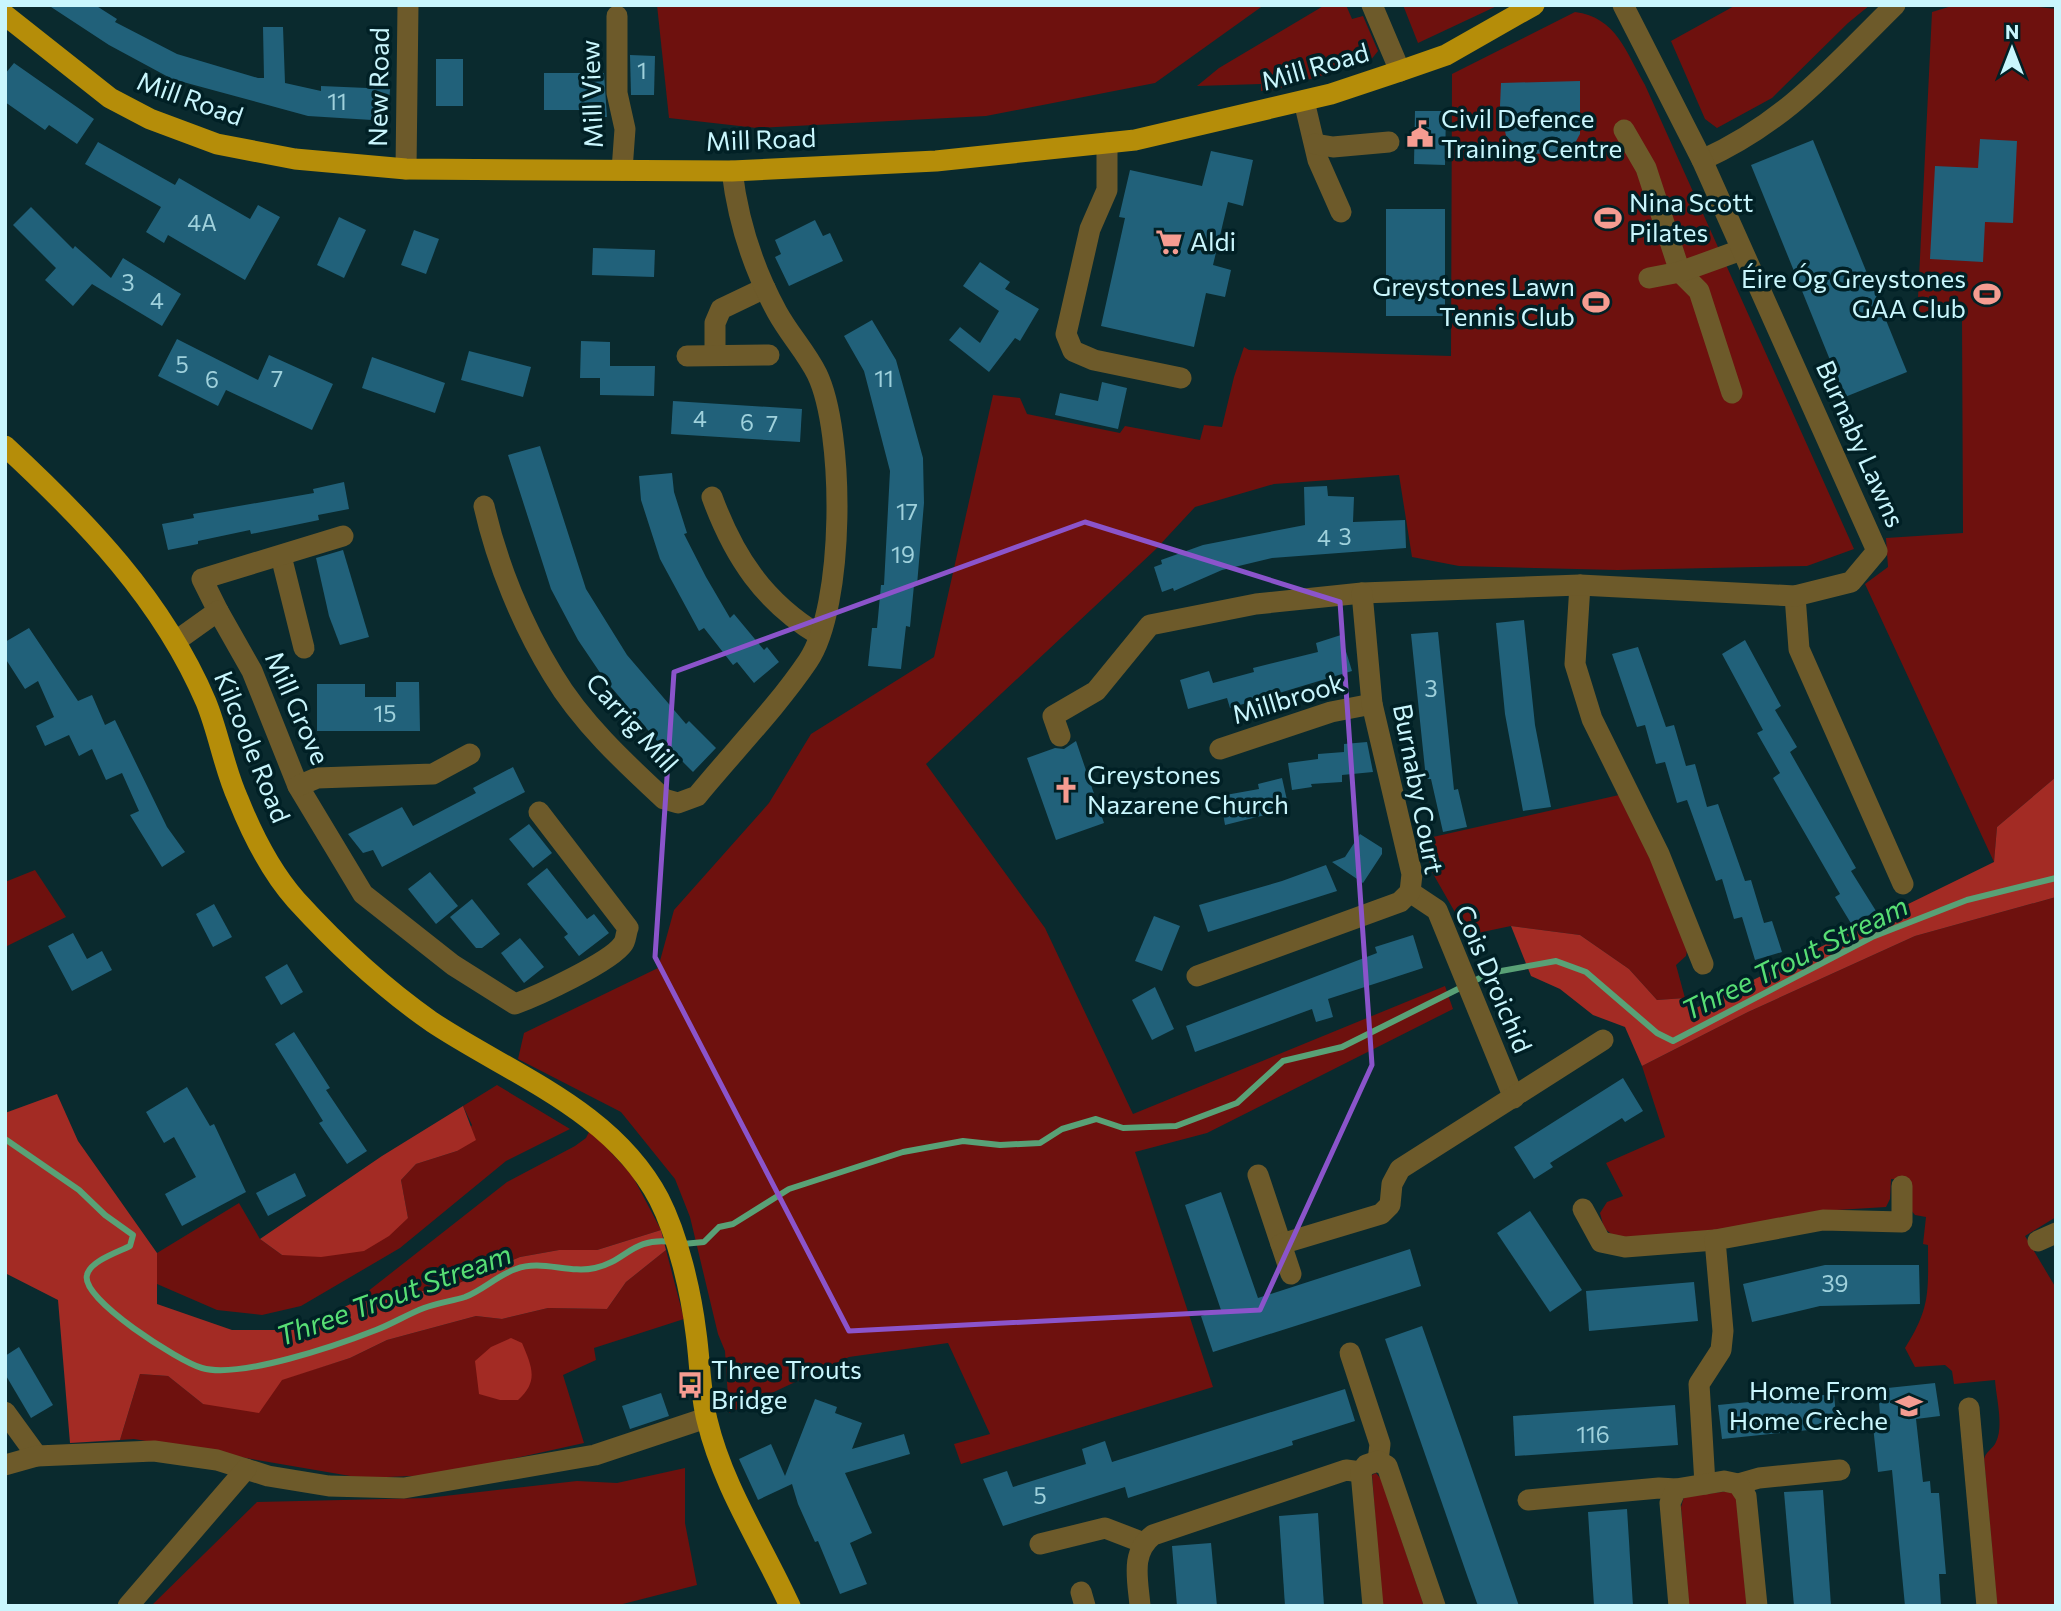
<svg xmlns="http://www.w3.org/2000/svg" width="2061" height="1611" font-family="Commissioner,sans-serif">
  <rect width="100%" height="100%" fill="#0a2a2e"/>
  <g fill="#6e110e">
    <polygon points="657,5 1264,5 1155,83 986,116 757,128 669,118"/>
    <polygon points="1325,5 1346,5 1352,19 1363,16 1378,51 1370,61 1274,90 1261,91 1261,84 1197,86 1219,68"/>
    <polygon points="1403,5 1499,5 1418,43"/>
    <polygon points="1736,5 1870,5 1848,23 1772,98 1717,128 1705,119 1671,41"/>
    <polygon points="1955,5 2022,5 2056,9 2056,777 1997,827 1994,862 1865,584 1888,567 1886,538 1963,533 1962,319 1917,319 1932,12"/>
    <path d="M1575 12C1616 17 1626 52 1645 85L1854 549 1807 566 1617 570 1459 566 1412 557 1399 475 1274 484 1195 507 1155 550 926 764 1045 928 1133 1114 1445 986 1453 1009 1207 1133 1135 1152 1213 1387 961 1464 954 1444 990 1434 948 1343 849 1357 729 1413 725 1351 718 1334 690 1217 675 1179 621 1112 518 1059 524 1033 658 968 674 910 769 803 811 734 934 657 993 395 1020 398 1027 414 1120 433 1125 426 1200 440 1204 425 1222 427 1234 377 1244 347 1249 350 1451 356 1452 74Z"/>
    <polygon points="1619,795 1642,839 1688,945 1686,956 1676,965 1685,998 1657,1000 1629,969 1580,935 1511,926 1468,935 1432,872 1424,839"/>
    <polygon points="35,870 66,917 5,947 5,882"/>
    <path d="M2056 897V1217L2025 1236 2056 1288V1606H1997L1984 1459C1986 1451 1993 1449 1996 1442 2004 1426 1996 1397 1995 1380L1954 1384 1952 1371 1945 1365 1915 1367 1905 1348C1931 1307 1928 1291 1928 1245L1923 1244 1926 1217 1915 1215 1910 1209 1909 1180 1891 1179 1890 1199 1886 1207 1837 1210 1696 1234 1616 1238 1604 1228 1600 1213 1607 1202 1623 1196 1606 1163 1665 1137 1642 1066 1748 1012 1915 936Z"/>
    <polygon points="497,1085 570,1129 506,1161 400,1248 301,1306 262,1315 217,1310 157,1284 157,1253 239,1203 260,1239 282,1255 408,1218 401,1180 416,1164 457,1151 472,1125 463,1106"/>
    <polygon points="590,1130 632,1175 661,1230 597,1250 559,1250 520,1257 452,1286 353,1303 507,1182 575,1146 586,1138"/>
    <polygon points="666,1250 684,1319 594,1348 596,1360 563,1375 584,1443 438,1475 362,1478 134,1439 120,1440 140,1374 168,1376 203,1404 350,1358 387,1340 476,1316 502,1319 548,1308 607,1309 626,1282"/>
    <polygon points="685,1468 685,1523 697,1585 615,1606 151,1606 257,1502 427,1498 577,1481 617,1483"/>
    <polygon points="1376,1473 1381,1479 1424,1606 1382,1606 1372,1475"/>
    <polygon points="1729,1491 1736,1495 1747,1606 1689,1606 1681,1507 1684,1497"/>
  </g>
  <g fill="#a32b24">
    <polygon points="2056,777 2056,897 1915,936 1748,1012 1642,1066 1625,1027 1593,1015 1560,989 1531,976 1511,926 1580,935 1629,969 1657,1000 1685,998 1694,1009 1994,862 1997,827"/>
    <polygon points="57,1094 78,1141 157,1253 157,1304 232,1330 293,1330 353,1303 452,1286 520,1257 559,1250 597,1250 661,1230 666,1250 626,1282 607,1309 548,1308 502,1319 476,1316 387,1340 350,1358 282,1380 259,1413 203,1404 168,1376 140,1374 120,1440 70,1443 58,1300 5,1273 5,1113"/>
    <polygon points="463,1106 476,1140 457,1151 416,1164 401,1180 408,1218 389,1236 364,1251 321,1257 282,1255 260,1239 382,1156"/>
    <path d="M511 1338 522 1343C532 1367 539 1381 518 1400H500L479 1394 475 1361 491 1347Z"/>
  </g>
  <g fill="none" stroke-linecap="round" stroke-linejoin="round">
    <g stroke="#59a176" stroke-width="6">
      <path d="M5 1139 79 1190 105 1215 133 1235 130 1246C118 1252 90 1261 87 1275 80 1299 180 1362 202 1368 240 1379 338 1345 376 1330 392 1324 408 1314 424 1308 438 1303 452 1301 465 1297 483 1290 498 1275 516 1269 541 1259 569 1274 595 1268 627 1261 631 1237 672 1242"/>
      <polyline points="683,1244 704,1242 719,1227 733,1224 789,1189 903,1152 963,1141 1000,1145 1040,1143 1062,1129 1096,1119 1123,1128 1176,1126 1237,1103 1283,1061 1342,1047 1490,973 1556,961 1586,972 1657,1033 1673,1041 1872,937 1967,900 2056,878"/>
    </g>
  </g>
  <g fill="#21617a">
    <polygon points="48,5 95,5 117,19 115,22 177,54 258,78 264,78 263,27 283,27 285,83 321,91 321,86 390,89 388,121 308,116 172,79 109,45"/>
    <polygon points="630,55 655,56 654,95 631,95"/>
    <rect x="436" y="59" width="27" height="47"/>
    <polygon points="14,63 94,119 77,144 49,125 45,130 5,102 5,74"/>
    <polygon points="544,73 604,73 607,117 583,117 582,110 544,110"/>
    <polygon points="1580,81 1580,134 1575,143 1562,152 1534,154 1521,150 1506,136 1500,106 1501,83"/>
    <polygon points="1415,111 1446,111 1445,165 1414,164"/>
    <polygon points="1980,139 2017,141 2013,223 1985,222 1983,262 1930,259 1935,166 1978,168"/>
    <polygon points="1813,140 1907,372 1845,397 1751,165"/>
    <polygon points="98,142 175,185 179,178 250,219 258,205 280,217 245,280 168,235 164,243 146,232 161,207 85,164"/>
    <polygon points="1211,151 1253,160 1243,206 1228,202 1213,265 1231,270 1225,297 1206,293 1194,347 1101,326 1125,218 1119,217 1130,170 1202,186"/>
    <polygon points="31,207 73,249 75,246 111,278 123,258 181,294 162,326 92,284 73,306 45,280 56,268 13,225"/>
    <rect x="1386" y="209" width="59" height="107"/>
    <polygon points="339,217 366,230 344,278 317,265"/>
    <polygon points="815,220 823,236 830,233 843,261 789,286 775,257 781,254 775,240"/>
    <polygon points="414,230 439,239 426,274 401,265"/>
    <polygon points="593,248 655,250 654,277 592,275"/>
    <polygon points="980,262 1010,282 1005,289 1039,309 1020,341 1015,338 989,372 949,340 960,327 980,343 999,311 963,286"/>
    <polygon points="872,320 896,360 923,458 924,503 917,585 914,585 910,627 906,626 901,669 868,666 872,628 877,628 881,585 884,585 890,471 864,371 844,336"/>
    <polygon points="177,339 258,380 269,355 333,384 312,430 226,390 218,406 158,376"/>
    <polygon points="581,341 610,342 610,366 655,366 654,396 600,395 600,378 580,378"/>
    <polygon points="469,351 531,367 523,397 461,380"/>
    <polygon points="372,357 445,383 435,413 362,388"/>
    <polygon points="1102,382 1127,388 1118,429 1055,415 1060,393 1098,401"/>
    <polygon points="673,401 802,409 800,442 671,434"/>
    <polygon points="540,446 586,589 627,655 686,724 689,721 716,748 693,772 662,741 659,743 605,680 578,640 551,589 508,455"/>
    <polygon points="672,473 674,492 687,533 684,534 706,577 730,618 734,614 764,650 767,647 779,662 754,683 737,662 733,665 704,628 699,631 660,559 641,500 639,476"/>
    <polygon points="344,482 349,509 318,515 319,520 251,534 250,530 198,541 198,544 168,550 162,524 194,518 193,514 314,493 313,489"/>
    <polygon points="1327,486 1328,496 1354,497 1353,522 1405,520 1406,548 1272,558 1222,570 1174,591 1173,588 1162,592 1154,567 1162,564 1161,560 1203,545 1305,525 1304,487"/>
    <polygon points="343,550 369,637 340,645 329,616 316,558"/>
    <polygon points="1524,620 1535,725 1551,807 1523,811 1505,714 1496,623"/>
    <polygon points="29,628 78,701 92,695 105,725 115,720 167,827 185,852 162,867 130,815 139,811 122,773 106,780 92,749 79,756 69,735 45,746 36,726 54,717 38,681 25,689 5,658 5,642"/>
    <polygon points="1438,632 1454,790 1458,789 1467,827 1443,832 1431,779 1426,779 1411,634"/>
    <polygon points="1341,635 1352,671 1230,708 1227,698 1188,709 1180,680 1209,671 1213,683 1254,672 1253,668 1318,652 1316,643"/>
    <polygon points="1745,640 1781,706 1775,710 1797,747 1790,752 1856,868 1851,871 1876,911 1852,925 1835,897 1840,894 1773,778 1780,773 1757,733 1763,730 1722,654"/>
    <polygon points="1638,647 1666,727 1674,725 1686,766 1695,764 1707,807 1718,804 1745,881 1751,880 1764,923 1772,921 1782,952 1755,960 1742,917 1734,919 1722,879 1716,881 1687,800 1677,803 1665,762 1656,764 1645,725 1637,727 1612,654"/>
    <polygon points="396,682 419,682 420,731 317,731 317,684 365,684 365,697 396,697"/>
    <polygon points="1076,741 1104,823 1056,840 1027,758 1055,748 1064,749"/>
    <polygon points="1367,742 1373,772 1342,775 1342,782 1311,784 1312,787 1292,790 1288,763 1318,759 1318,754 1344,752 1344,744"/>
    <polygon points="513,767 525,792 382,867 373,850 363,853 348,834 402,807 413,826 476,793 473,788"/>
    <polygon points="1282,778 1289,809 1225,825 1220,796 1259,789 1258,784"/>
    <polygon points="529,824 552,853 533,868 509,839"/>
    <polygon points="1360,834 1382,848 1382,854 1363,883 1332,862 1345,857"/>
    <polygon points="1326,865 1337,891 1208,932 1199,905 1282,881"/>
    <polygon points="547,868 587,919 594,914 609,933 579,956 564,937 568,934 527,884"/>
    <polygon points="430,872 458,906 436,924 408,889"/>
    <polygon points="472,899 500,934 482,948 476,948 450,917"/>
    <polygon points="214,904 232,937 213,947 196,914"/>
    <polygon points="1154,916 1180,926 1162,971 1135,961"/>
    <polygon points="73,933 87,959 102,951 112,970 72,991 48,946"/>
    <polygon points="1413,935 1423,968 1328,999 1333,1017 1316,1022 1312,1009 1195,1052 1186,1026 1377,953 1375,947"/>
    <polygon points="520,938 544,967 524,983 501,953"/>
    <polygon points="287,964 303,992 281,1005 265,977"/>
    <polygon points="1155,987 1174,1029 1152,1040 1132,1000"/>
    <polygon points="294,1032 330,1088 326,1090 367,1151 347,1164 319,1123 323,1121 275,1044"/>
    <polygon points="1623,1078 1643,1111 1625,1122 1622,1118 1550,1163 1553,1167 1534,1179 1514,1147"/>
    <polygon points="187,1087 210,1126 214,1124 246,1192 182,1226 165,1194 196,1177 174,1137 164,1143 146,1112"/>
    <polygon points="295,1173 306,1196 268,1216 256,1193"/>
    <polygon points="1221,1192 1258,1298 1410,1249 1421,1286 1213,1352 1201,1316 1221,1310 1185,1205"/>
    <polygon points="1530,1211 1582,1290 1550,1312 1497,1233"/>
    <polygon points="1825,1265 1919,1265 1920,1304 1820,1306 1752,1322 1743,1284"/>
    <polygon points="1694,1282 1698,1321 1589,1331 1586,1291"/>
    <polygon points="1422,1326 1462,1440 1519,1606 1478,1606 1468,1578 1385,1339"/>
    <polygon points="19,1347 53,1405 31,1418 5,1374 5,1356"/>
    <polygon points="1935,1383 1940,1416 1916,1419 1923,1482 1930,1481 1931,1493 1939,1493 1946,1574 1939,1574 1941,1606 1905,1606 1892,1470 1878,1472 1872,1417 1880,1416 1878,1389"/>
    <polygon points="1345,1389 1355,1421 1292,1441 1293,1445 1128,1498 1125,1487 1003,1526 983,1479 1007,1471 1013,1487 1086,1464 1082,1449 1105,1441 1112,1462"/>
    <polygon points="661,1393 669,1416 630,1429 622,1406"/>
    <polygon points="1834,1394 1837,1427 1722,1439 1718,1405"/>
    <polygon points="815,1399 837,1407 835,1413 862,1423 852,1449 904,1434 910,1454 845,1473 872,1533 850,1543 867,1584 840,1594 818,1541 815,1542 798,1504 792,1484 758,1500 739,1459 771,1444 785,1476"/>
    <polygon points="1675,1405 1678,1445 1515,1456 1513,1416"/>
    <polygon points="1823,1490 1831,1606 1794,1606 1784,1492"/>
    <polygon points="1627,1509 1633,1606 1594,1606 1588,1512"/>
    <polygon points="1318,1513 1324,1606 1285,1606 1279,1516"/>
    <polygon points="1211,1543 1217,1606 1177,1606 1172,1546"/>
  </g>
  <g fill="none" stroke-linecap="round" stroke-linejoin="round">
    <g stroke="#6d5a2a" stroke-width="21">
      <polyline points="1372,5 1400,71"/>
      <polyline points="617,16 617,93 625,129 622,170"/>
      <polyline points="1304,101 1318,160 1341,212"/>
      <polyline points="1624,130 1646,168 1680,272 1699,291 1732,393"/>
      <polyline points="1107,143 1107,190 1090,229 1066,334 1073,351 1094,360 1181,378"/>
      <polyline points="1315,144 1333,147 1389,142"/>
      <path d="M1702 160C1786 122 1831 68 1895 5"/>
      <polyline points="406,169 408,5"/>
      <polyline points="1649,278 1680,272 1741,250"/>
      <polyline points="715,355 715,323 721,309 765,288"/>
      <polyline points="687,356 769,355"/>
      <path d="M712 497C734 557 764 602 819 635"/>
      <path d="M484 506C497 564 522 624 553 675 581 722 624 762 664 799L678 803 697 796C733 752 777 707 808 661 845 606 845 432 817 374 806 352 789 334 777 312 753 268 738 221 732 171"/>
      <polyline points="281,556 304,648"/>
      <polyline points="1580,585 1575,664 1592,719 1659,854 1703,964"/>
      <polyline points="1795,596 1799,649 1903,884"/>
      <polyline points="218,611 202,579 343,536"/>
      <path d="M176 641 218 611 252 671 298 786 363 894 453 965 515 1004C537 996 611 962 623 944 626 941 626 932 628 928L539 812"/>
      <polyline points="1060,736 1053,716 1096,691 1150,625 1256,604 1362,593 1580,585 1795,596 1851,582 1877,551 1702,160 1623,5"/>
      <polyline points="1220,749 1331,712 1372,704"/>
      <polyline points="298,786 317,778 433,774 470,754"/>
      <polyline points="1410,892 1437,910 1514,1098"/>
      <polyline points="1197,976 1400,902 1410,892 1412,874 1372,704 1362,593"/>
      <polyline points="1258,1175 1291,1274"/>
      <polyline points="1583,1209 1601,1242 1625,1247 1715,1240"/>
      <polyline points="2038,1241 2056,1233"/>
      <polyline points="1281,1244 1381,1214 1390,1205 1392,1184 1400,1169 1603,1040"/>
      <polyline points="1350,1353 1380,1444 1378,1461"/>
      <polyline points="1969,1408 1987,1606"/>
      <polyline points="5,1412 37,1456"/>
      <polyline points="5,1465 37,1456 154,1451 217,1460 268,1476 329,1486 404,1488 595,1455 706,1418"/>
      <polyline points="1705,1484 1699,1384 1721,1350 1723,1331 1715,1240 1823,1220 1902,1222 1902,1186"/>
      <polyline points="1738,1484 1759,1478 1840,1470"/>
      <polyline points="1528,1500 1659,1488 1676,1489"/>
      <polyline points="1040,1544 1105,1528 1144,1543"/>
      <polyline points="1081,1592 1085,1606"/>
      <polyline points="128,1606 246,1469"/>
      <path d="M1140 1606C1138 1580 1130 1553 1153 1535L1346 1470 1361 1472"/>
      <polyline points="1373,1606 1361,1472 1366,1465 1378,1461 1387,1466 1435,1606"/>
      <polyline points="1679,1606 1670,1503 1676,1489 1724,1481 1738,1484 1746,1496 1757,1606"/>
    </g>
    <g stroke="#b58d09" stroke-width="21">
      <polyline points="5,15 110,98 150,119 217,144 295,159 406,169 732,171 936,161 1135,140 1331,94 1400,71 1446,55 1534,5"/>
      <path d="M5 446C86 521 162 599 206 702 219 734 224 768 238 799 252 834 272 873 296 900 337 945 382 987 432 1022 512 1075 612 1110 659 1199 678 1236 691 1292 696 1333 700 1361 700 1392 707 1420 723 1487 761 1543 790 1606"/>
    </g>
  </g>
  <path fill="none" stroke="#8b54cb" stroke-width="5" stroke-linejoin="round" d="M1085 522 1340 602 1372 1065 1260 1310 849 1331 655 957 674 672Z"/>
  <defs>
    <symbol id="civic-bare" viewBox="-9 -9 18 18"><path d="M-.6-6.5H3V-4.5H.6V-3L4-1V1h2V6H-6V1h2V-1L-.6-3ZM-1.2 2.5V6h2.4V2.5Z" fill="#f59c91" stroke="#012025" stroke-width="2.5" paint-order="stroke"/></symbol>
    <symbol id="stadium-bare" viewBox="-9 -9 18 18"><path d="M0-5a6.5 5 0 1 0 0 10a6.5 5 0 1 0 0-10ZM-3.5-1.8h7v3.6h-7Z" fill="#f59c91" stroke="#012025" stroke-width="2.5" paint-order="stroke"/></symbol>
    <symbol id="supermarket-bare" viewBox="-9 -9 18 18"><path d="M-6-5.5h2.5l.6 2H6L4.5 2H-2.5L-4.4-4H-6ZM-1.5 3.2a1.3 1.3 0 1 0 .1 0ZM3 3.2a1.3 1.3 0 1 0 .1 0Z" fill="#f59c91" stroke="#012025" stroke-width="2.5" paint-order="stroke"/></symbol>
    <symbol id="church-bare" viewBox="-9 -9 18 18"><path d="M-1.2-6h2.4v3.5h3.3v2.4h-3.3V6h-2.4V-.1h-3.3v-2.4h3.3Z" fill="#f59c91" stroke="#012025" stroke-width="2.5" paint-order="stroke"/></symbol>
    <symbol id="bus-bare" viewBox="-9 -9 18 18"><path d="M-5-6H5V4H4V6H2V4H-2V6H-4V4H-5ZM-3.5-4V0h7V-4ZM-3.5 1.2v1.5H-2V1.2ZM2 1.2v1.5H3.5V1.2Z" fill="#f59c91" stroke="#012025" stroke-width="2.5" paint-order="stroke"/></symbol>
    <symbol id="school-bare" viewBox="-9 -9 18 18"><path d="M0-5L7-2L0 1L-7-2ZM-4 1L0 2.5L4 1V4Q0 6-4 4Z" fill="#f59c91" stroke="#012025" stroke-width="2.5" paint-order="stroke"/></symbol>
  </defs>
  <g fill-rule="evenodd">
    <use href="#civic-bare" x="1401" y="115" width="38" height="38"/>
    <use href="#stadium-bare" x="1589" y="199" width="38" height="38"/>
    <use href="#supermarket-bare" x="1150" y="223" width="38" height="38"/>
    <use href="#stadium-bare" x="1968" y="275" width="38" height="38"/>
    <use href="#stadium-bare" x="1577" y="283" width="38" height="38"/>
    <use href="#church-bare" x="1047" y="771" width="38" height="38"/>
    <use href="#bus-bare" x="671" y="1366" width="38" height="38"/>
    <use href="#school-bare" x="1890" y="1387" width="38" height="38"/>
  </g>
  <g text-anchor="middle" stroke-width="7" stroke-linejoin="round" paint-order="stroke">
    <g font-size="23" fill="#9fd1dc">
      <text x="642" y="79">1</text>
      <text x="337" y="110">11</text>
      <text x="202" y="231">4A</text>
      <text x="128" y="291">3</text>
      <text x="157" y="309">4</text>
      <text x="182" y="373">5</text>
      <text x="277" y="387">7</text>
      <text x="884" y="387">11</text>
      <text x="212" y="388">6</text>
      <text x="700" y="427">4</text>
      <text x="747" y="431">6</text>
      <text x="772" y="432">7</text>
      <text x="907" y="520">17</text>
      <text x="1345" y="545">3</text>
      <text x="1324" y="546">4</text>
      <text x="903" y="563">19</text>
      <text x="1431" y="697">3</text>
      <text x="385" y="722">15</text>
      <text x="1835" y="1292">39</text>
      <text x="1593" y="1443">116</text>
      <text x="1040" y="1504">5</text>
    </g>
    <g font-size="26" fill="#c9f6fd" stroke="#012025">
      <text transform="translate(1315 67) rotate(-16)" y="9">Mill Road</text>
      <text transform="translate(379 87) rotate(-89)" y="9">New Road</text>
      <text transform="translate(592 94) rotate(-92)" y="9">Mill View</text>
      <text transform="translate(190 99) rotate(20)" y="9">Mill Road</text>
      <text transform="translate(761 140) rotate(-2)" y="9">Mill Road</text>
      <text transform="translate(1860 444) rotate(66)" y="9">Burnaby Lawns</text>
      <text transform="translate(1288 699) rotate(-17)" y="9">Millbrook</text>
      <text transform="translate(297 708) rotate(66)" y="9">Mill Grove</text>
      <text transform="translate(632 723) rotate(48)" y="9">Carrig Mill</text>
      <text transform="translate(252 747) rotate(68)" y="9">Kilcoole Road</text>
      <text transform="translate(1418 789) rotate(79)" y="9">Burnaby Court</text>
      <text transform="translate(1493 979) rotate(67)" y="9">Cois Droichid</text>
    </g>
    <g font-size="26" fill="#c9f6fd" stroke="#012025" text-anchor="start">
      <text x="1441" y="128">Civil Defence<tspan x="1441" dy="30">Training Centre</tspan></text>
      <text x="1629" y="212">Nina Scott<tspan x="1629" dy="30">Pilates</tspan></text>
      <text x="1190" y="251">Aldi</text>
      <text x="1966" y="288" text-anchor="end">Éire Óg Greystones<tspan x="1966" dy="30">GAA Club</tspan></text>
      <text x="1575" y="296" text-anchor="end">Greystones Lawn<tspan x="1575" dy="30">Tennis Club</tspan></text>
      <text x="1087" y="784">Greystones<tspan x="1087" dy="30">Nazarene Church</tspan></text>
      <text x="711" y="1379">Three Trouts<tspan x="711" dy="30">Bridge</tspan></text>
      <text x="1888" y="1400" text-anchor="end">Home From<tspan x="1888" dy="30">Home Crèche</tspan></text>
    </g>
    <g font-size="28" font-style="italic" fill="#57de74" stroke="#012025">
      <text transform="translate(1795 958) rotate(-26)" y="10">Three Trout Stream</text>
      <text transform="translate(394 1295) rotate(-20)" y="10">Three Trout Stream</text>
    </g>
  </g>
  <rect width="2061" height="1611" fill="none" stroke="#c9f6fd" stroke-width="14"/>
  <g transform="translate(2012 49)" stroke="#012025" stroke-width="5" paint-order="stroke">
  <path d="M0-5L12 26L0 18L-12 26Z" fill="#c9f6fd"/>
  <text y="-10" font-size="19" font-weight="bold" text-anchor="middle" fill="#c9f6fd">N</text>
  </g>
</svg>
